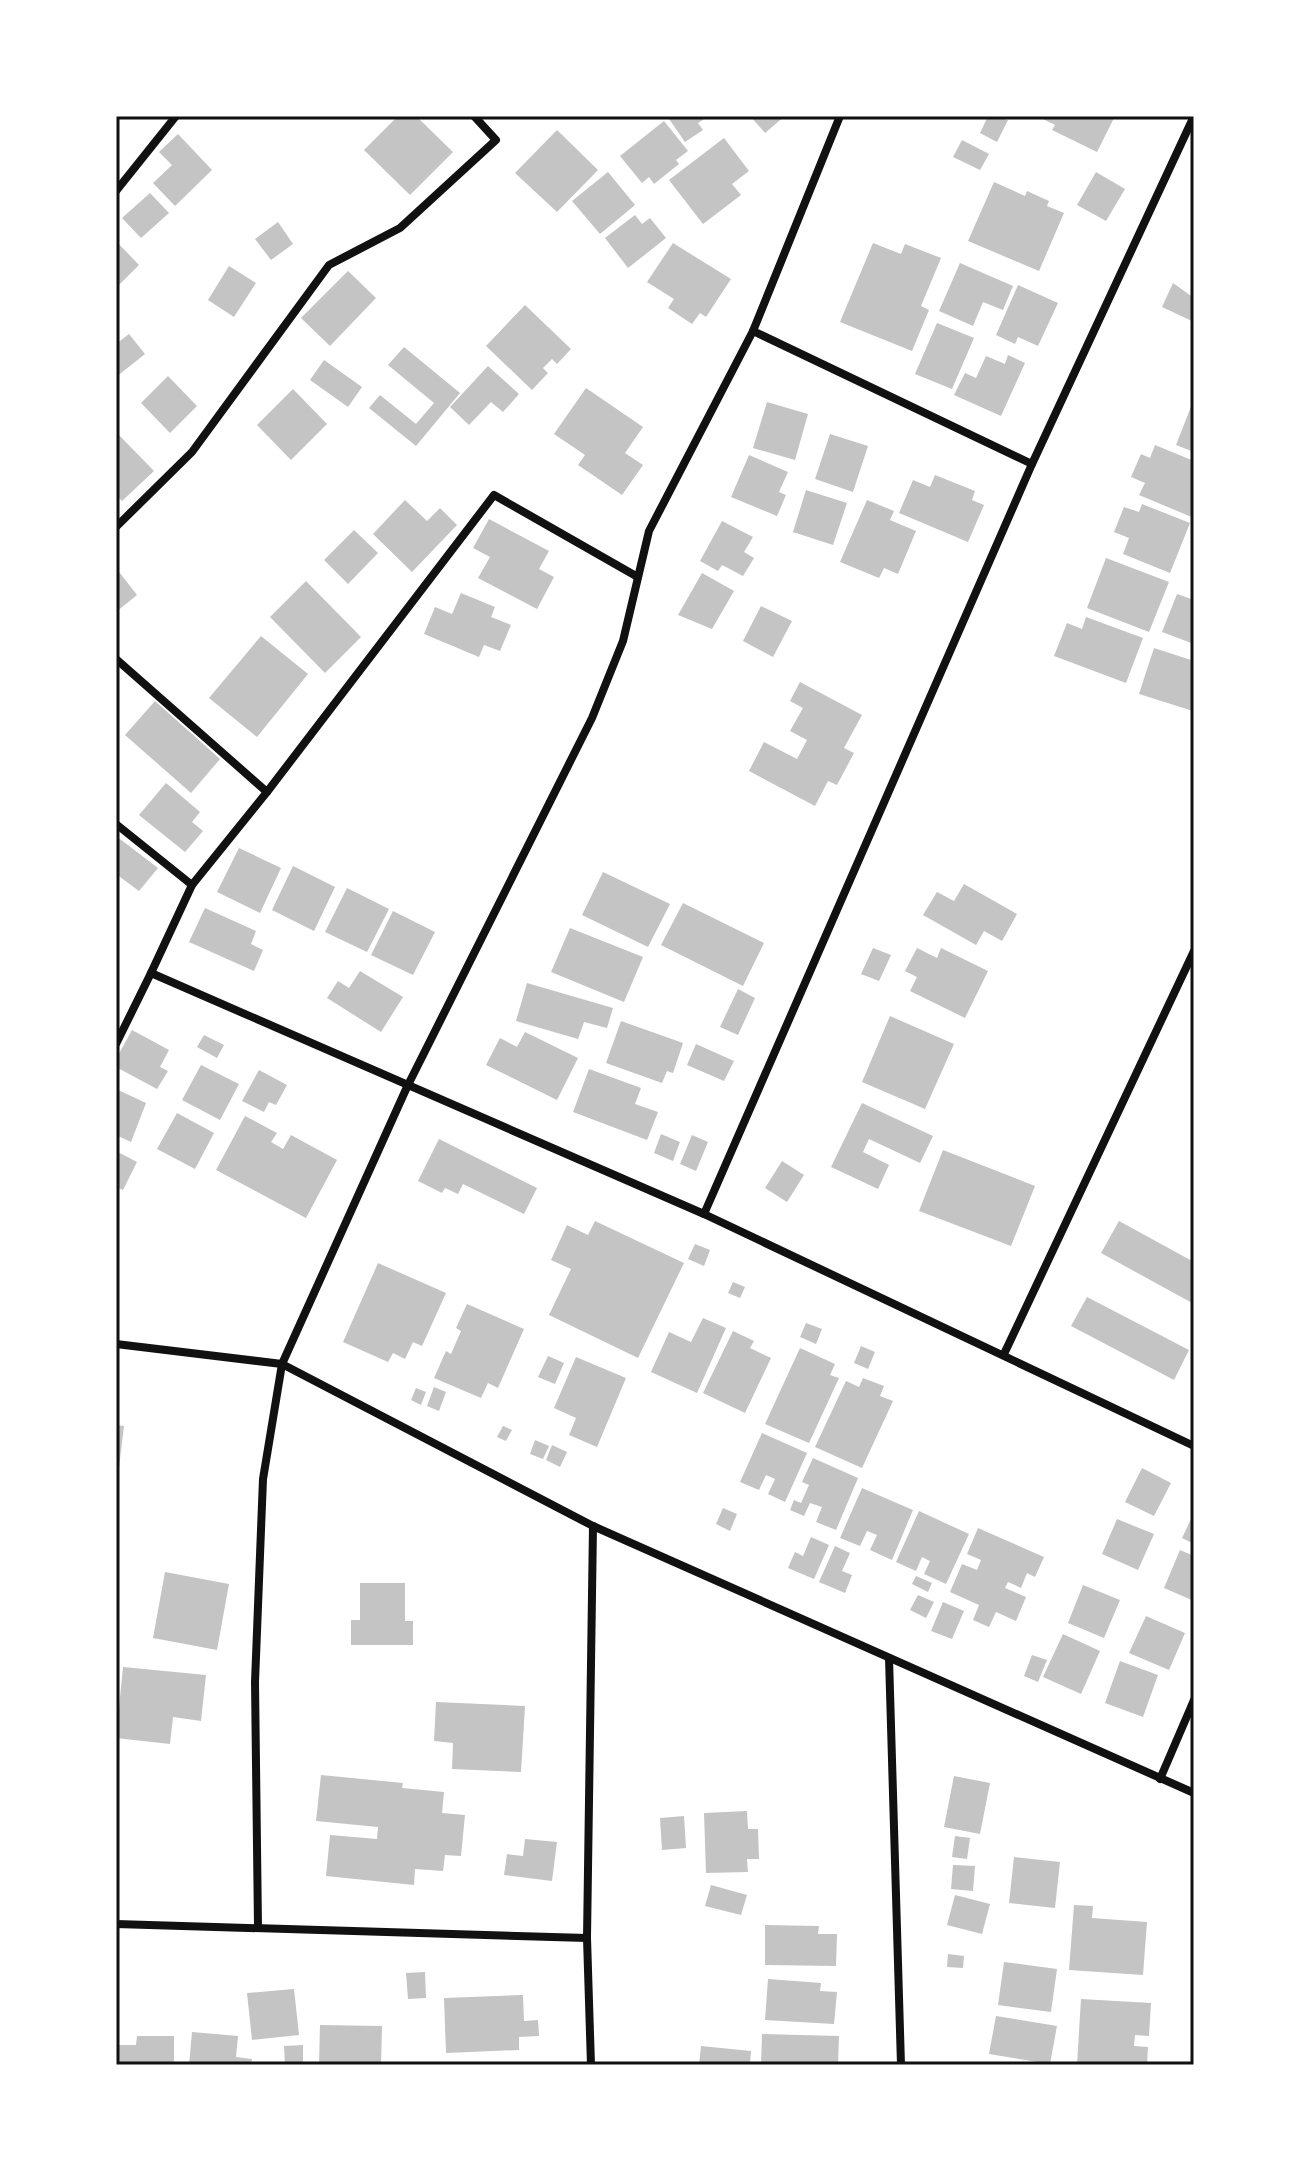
<svg xmlns="http://www.w3.org/2000/svg" width="1310" height="2181" font-family="'Space Grotesk',sans-serif">
  <rect width="100%" height="100%" fill="#fff"/>
  <g fill="#c4c4c4">
    <polygon points="398,116 416,116 453,152 410,195 364,150"/>
    <polygon points="667,116 709,116 698,123 703,130 685,142"/>
    <polygon points="750,116 785,116 765,133"/>
    <polygon points="988,116 1008,120 997,142 980,133"/>
    <polygon points="1037,116 1115,116 1097,152 1052,130 1055,125"/>
    <polygon points="664,121 688,151 676,160 679,164 654,184 649,177 642,183 620,156"/>
    <polygon points="557,130 598,170 557,212 515,173"/>
    <polygon points="178,134 212,170 175,206 153,183 172,165 159,152"/>
    <polygon points="724,138 749,171 732,184 741,195 703,224 669,180"/>
    <polygon points="962,140 989,154 980,170 953,157"/>
    <polygon points="608,172 635,205 600,234 572,201"/>
    <polygon points="1096,172 1125,189 1106,221 1077,205"/>
    <polygon points="994,182 1025,196 1027,191 1049,201 1047,206 1064,213 1039,271 968,241"/>
    <polygon points="150,193 169,213 141,238 122,218"/>
    <polygon points="635,215 642,224 650,218 666,238 628,268 605,238"/>
    <polygon points="278,222 293,244 271,260 255,239"/>
    <polygon points="116,241 139,265 116,288"/>
    <polygon points="673,243 731,279 706,317 700,313 692,324 668,308 674,299 647,282"/>
    <polygon points="873,243 901,254 905,244 941,258 921,306 929,310 912,351 840,322"/>
    <polygon points="960,263 1013,286 1003,310 983,302 973,326 939,311"/>
    <polygon points="229,266 256,283 234,317 208,300"/>
    <polygon points="348,271 376,298 330,346 301,318"/>
    <polygon points="1173,283 1194,298 1194,322 1162,307"/>
    <polygon points="1018,285 1058,303 1038,346 1018,337 1015,344 996,335"/>
    <polygon points="525,305 571,349 557,364 552,359 543,368 548,373 532,390 486,346"/>
    <polygon points="937,323 974,338 952,389 915,374"/>
    <polygon points="129,334 145,354 116,377 116,344"/>
    <polygon points="404,347 460,393 416,446 369,408 380,395 416,424 434,403 388,365"/>
    <polygon points="1008,355 1025,363 1001,416 954,395 965,373 976,378 986,356 1005,364"/>
    <polygon points="324,360 362,387 348,407 310,380"/>
    <polygon points="488,366 519,394 503,412 491,402 469,425 450,407"/>
    <polygon points="168,376 197,406 170,433 141,403"/>
    <polygon points="586,388 643,427 625,453 643,465 622,495 578,465 585,455 554,434"/>
    <polygon points="293,389 327,424 291,460 257,425"/>
    <polygon points="1194,399 1194,452 1176,445"/>
    <polygon points="767,402 808,414 795,460 753,448"/>
    <polygon points="116,432 154,471 122,501 116,495"/>
    <polygon points="830,434 868,446 853,492 815,479"/>
    <polygon points="1155,445 1194,461 1194,518 1139,495 1145,483 1131,477 1141,454 1150,458"/>
    <polygon points="749,455 788,472 779,492 786,495 777,516 731,497"/>
    <polygon points="935,475 975,491 972,500 984,505 968,542 899,513 913,480 930,487"/>
    <polygon points="806,490 847,503 833,545 793,532"/>
    <polygon points="405,500 427,521 440,508 457,525 412,572 373,534"/>
    <polygon points="867,500 894,511 890,520 916,531 898,574 884,568 879,578 840,562"/>
    <polygon points="1142,504 1190,523 1170,573 1123,554 1129,538 1114,532 1124,507 1139,512"/>
    <polygon points="489,519 549,551 539,569 554,577 537,609 478,578 490,557 473,548"/>
    <polygon points="722,521 753,537 744,552 754,558 743,576 722,565 718,571 700,561"/>
    <polygon points="354,530 378,553 348,584 324,560"/>
    <polygon points="1106,558 1169,582 1149,632 1087,608"/>
    <polygon points="116,568 137,595 116,612"/>
    <polygon points="702,573 734,591 712,629 678,615"/>
    <polygon points="306,581 361,637 325,673 270,617"/>
    <polygon points="461,593 495,607 491,617 511,625 500,651 484,645 479,657 424,634 435,607 452,614"/>
    <polygon points="1177,594 1194,600 1194,644 1162,632"/>
    <polygon points="761,606 792,621 773,657 743,641"/>
    <polygon points="1086,617 1143,638 1126,683 1054,656 1067,623 1082,629"/>
    <polygon points="261,636 308,674 257,737 209,698"/>
    <polygon points="1154,648 1194,661 1193,711 1139,694"/>
    <polygon points="800,682 862,715 844,748 854,753 837,785 828,781 815,806 749,771 764,742 797,759 807,740 790,731 803,708 790,701"/>
    <polygon points="155,701 220,759 191,793 125,735"/>
    <polygon points="166,783 200,812 192,822 203,831 185,852 139,815"/>
    <polygon points="116,836 158,868 139,891 116,874"/>
    <polygon points="239,848 281,868 260,913 217,892"/>
    <polygon points="293,866 335,887 314,931 272,910"/>
    <polygon points="603,872 670,904 648,947 582,915"/>
    <polygon points="964,884 1017,914 1002,941 984,931 976,945 923,915 937,892 954,901"/>
    <polygon points="347,888 389,909 367,952 325,932"/>
    <polygon points="683,903 764,943 743,986 661,945"/>
    <polygon points="205,908 256,931 251,944 263,950 254,971 189,942"/>
    <polygon points="393,911 435,932 413,975 371,955"/>
    <polygon points="570,928 643,957 624,1002 551,972"/>
    <polygon points="873,948 891,955 879,981 861,974"/>
    <polygon points="917,948 937,958 941,948 988,971 965,1018 910,991 917,977 905,971"/>
    <polygon points="360,971 403,997 381,1032 327,998 338,981 349,988"/>
    <polygon points="527,983 613,1008 607,1028 584,1022 578,1039 516,1021"/>
    <polygon points="738,989 755,998 738,1035 720,1027"/>
    <polygon points="890,1016 954,1044 925,1109 862,1082"/>
    <polygon points="621,1021 683,1043 673,1073 667,1071 662,1083 606,1063"/>
    <polygon points="132,1030 169,1050 160,1067 168,1071 157,1089 116,1067 116,1059"/>
    <polygon points="525,1032 578,1058 557,1100 486,1065 500,1038 517,1047"/>
    <polygon points="204,1035 224,1045 217,1058 197,1047"/>
    <polygon points="696,1044 734,1061 724,1081 687,1065"/>
    <polygon points="201,1065 239,1084 220,1120 182,1100"/>
    <polygon points="589,1069 641,1088 635,1104 658,1112 647,1140 573,1112"/>
    <polygon points="259,1070 287,1085 276,1105 269,1102 264,1112 242,1101"/>
    <polygon points="116,1089 146,1103 131,1142 116,1135"/>
    <polygon points="862,1103 933,1136 920,1163 869,1139 863,1152 889,1165 878,1189 831,1167"/>
    <polygon points="177,1113 214,1133 195,1169 157,1149"/>
    <polygon points="245,1116 277,1133 271,1142 283,1149 291,1135 337,1160 306,1218 216,1170"/>
    <polygon points="661,1134 680,1142 673,1161 654,1153"/>
    <polygon points="692,1135 708,1142 696,1171 680,1164"/>
    <polygon points="439,1139 537,1188 524,1214 463,1184 458,1194 445,1188 442,1193 418,1181"/>
    <polygon points="943,1150 1035,1186 1011,1246 919,1211"/>
    <polygon points="116,1151 137,1162 123,1190 116,1187"/>
    <polygon points="782,1161 804,1175 787,1202 765,1188"/>
    <polygon points="595,1221 684,1263 638,1358 549,1315 571,1269 551,1260 567,1225 588,1235"/>
    <polygon points="1119,1221 1194,1262 1194,1304 1101,1253"/>
    <polygon points="695,1244 710,1250 704,1266 688,1259"/>
    <polygon points="378,1263 446,1293 422,1346 413,1342 405,1359 393,1353 388,1362 343,1342"/>
    <polygon points="733,1282 745,1287 740,1298 728,1293"/>
    <polygon points="1087,1297 1189,1350 1174,1380 1071,1326"/>
    <polygon points="467,1304 524,1329 498,1388 488,1383 481,1398 434,1378 446,1351 451,1354 461,1331 456,1328"/>
    <polygon points="703,1318 726,1328 697,1393 651,1372 669,1332 691,1342"/>
    <polygon points="806,1323 822,1329 816,1344 800,1337"/>
    <polygon points="733,1331 754,1341 750,1348 771,1358 745,1413 703,1393"/>
    <polygon points="861,1346 875,1352 868,1369 854,1363"/>
    <polygon points="800,1348 835,1364 830,1375 839,1378 809,1443 765,1424"/>
    <polygon points="548,1356 564,1363 555,1384 538,1377"/>
    <polygon points="576,1357 626,1378 597,1447 569,1435 576,1418 554,1408"/>
    <polygon points="863,1378 884,1386 880,1396 893,1401 862,1468 815,1447 846,1381 859,1387"/>
    <polygon points="434,1387 446,1392 439,1411 427,1406"/>
    <polygon points="416,1388 426,1392 421,1405 411,1400"/>
    <polygon points="116,1425 124,1426 118,1476 116,1476"/>
    <polygon points="503,1426 512,1430 506,1441 497,1437"/>
    <polygon points="762,1433 807,1453 785,1502 768,1494 775,1479 766,1475 759,1490 740,1482"/>
    <polygon points="535,1440 549,1446 543,1459 530,1454"/>
    <polygon points="552,1445 567,1452 560,1467 546,1460"/>
    <polygon points="813,1458 858,1478 836,1530 816,1522 822,1507 810,1503 804,1516 790,1510 794,1500 801,1503 809,1485 802,1482"/>
    <polygon points="1142,1468 1171,1483 1154,1516 1125,1502"/>
    <polygon points="862,1488 913,1510 892,1560 870,1550 877,1535 867,1531 860,1546 840,1538"/>
    <polygon points="723,1508 737,1514 730,1531 716,1524"/>
    <polygon points="919,1511 969,1534 946,1584 924,1574 930,1561 922,1557 916,1571 896,1562"/>
    <polygon points="1194,1513 1194,1544 1182,1538"/>
    <polygon points="1117,1519 1154,1534 1138,1570 1102,1554"/>
    <polygon points="978,1528 1044,1557 1035,1577 1027,1573 1021,1588 1008,1582 1005,1588 1026,1597 1016,1621 996,1612 989,1627 973,1620 979,1605 950,1592 962,1564 977,1570 981,1560 967,1554"/>
    <polygon points="811,1537 829,1545 814,1579 788,1568 795,1552 803,1556"/>
    <polygon points="835,1546 850,1553 842,1571 852,1575 845,1593 819,1582"/>
    <polygon points="1180,1550 1194,1556 1194,1601 1164,1588"/>
    <polygon points="165,1572 229,1584 217,1650 153,1638"/>
    <polygon points="916,1576 932,1583 928,1592 912,1584"/>
    <polygon points="360,1583 405,1583 405,1621 413,1621 413,1645 351,1645 351,1620 360,1620"/>
    <polygon points="1083,1585 1120,1600 1104,1638 1068,1623"/>
    <polygon points="918,1595 934,1602 926,1618 910,1610"/>
    <polygon points="943,1602 964,1611 952,1639 931,1631"/>
    <polygon points="1146,1616 1185,1633 1169,1670 1129,1653"/>
    <polygon points="1063,1634 1100,1651 1081,1694 1043,1677"/>
    <polygon points="1032,1655 1047,1660 1038,1682 1024,1676"/>
    <polygon points="1120,1661 1158,1675 1143,1717 1105,1703"/>
    <polygon points="123,1667 206,1675 201,1721 173,1717 170,1744 116,1738"/>
    <polygon points="436,1702 525,1706 521,1772 452,1769 453,1743 434,1741"/>
    <polygon points="321,1775 403,1783 402,1788 444,1792 442,1813 465,1815 461,1856 445,1855 443,1871 415,1869 414,1885 326,1876 330,1835 377,1839 378,1827 316,1821"/>
    <polygon points="954,1776 990,1783 980,1834 944,1827"/>
    <polygon points="747,1811 748,1829 758,1829 759,1859 747,1859 748,1872 706,1873 704,1813"/>
    <polygon points="684,1816 686,1848 662,1850 660,1818"/>
    <polygon points="955,1836 970,1838 967,1859 952,1857"/>
    <polygon points="525,1839 557,1842 552,1881 504,1875 507,1854 523,1856"/>
    <polygon points="1014,1857 1060,1862 1055,1908 1009,1903"/>
    <polygon points="953,1865 975,1866 973,1891 951,1889"/>
    <polygon points="711,1885 747,1895 741,1915 705,1906"/>
    <polygon points="955,1895 990,1904 982,1934 947,1925"/>
    <polygon points="1074,1905 1093,1906 1092,1918 1147,1922 1143,1975 1069,1970"/>
    <polygon points="765,1925 819,1926 818,1934 837,1934 836,1966 765,1965"/>
    <polygon points="948,1954 964,1956 963,1968 947,1967"/>
    <polygon points="1004,1962 1057,1969 1051,2012 998,2005"/>
    <polygon points="425,1972 426,1998 408,1999 406,1973"/>
    <polygon points="768,1979 821,1983 820,1991 837,1992 834,2024 765,2020"/>
    <polygon points="294,1989 299,2035 252,2040 247,1993"/>
    <polygon points="523,1995 524,2021 538,2020 539,2036 519,2037 519,2050 446,2053 444,1998"/>
    <polygon points="1081,1999 1151,2003 1149,2036 1135,2035 1134,2046 1148,2047 1147,2065 1077,2065"/>
    <polygon points="996,2016 1057,2026 1050,2064 989,2054"/>
    <polygon points="320,2025 382,2026 381,2065 319,2065"/>
    <polygon points="192,2032 238,2036 236,2057 252,2059 251,2065 189,2065"/>
    <polygon points="762,2034 839,2036 838,2065 761,2065"/>
    <polygon points="137,2036 174,2036 174,2065 118,2065 118,2045 136,2045"/>
    <polygon points="303,2045 303,2065 285,2065 284,2046"/>
    <polygon points="701,2046 751,2051 750,2065 699,2065"/>
  </g>
  <g fill="none" stroke-linecap="round" stroke-linejoin="round">
    <g stroke="#111" stroke-width="8">
      <polyline points="116,191 176,116"/>
      <polyline points="753,331 1032,464"/>
      <polyline points="116,527 192,452 329,265 400,228 496,140 474,116"/>
      <polyline points="116,659 267,792 192,885 151,973 704,1214 1194,1446"/>
      <polyline points="267,792 494,495 636,576"/>
      <polyline points="116,824 192,885"/>
      <polyline points="116,1044 151,973"/>
      <polyline points="704,1214 1032,464 1194,116"/>
      <polyline points="116,1344 282,1364 593,1526 1194,1793"/>
      <polyline points="1004,1354 1194,951"/>
      <polyline points="889,1658 901,2065"/>
      <polyline points="1160,1779 1194,1700"/>
      <polyline points="116,1924 587,1938"/>
      <polyline points="258,1927 255,1682 263,1479 282,1364 407,1087 592,718 623,641 649,531 753,331 840,116"/>
      <polyline points="591,2065 587,1938 593,1526"/>
    </g>
  </g>
  <rect width="1310" height="2181" fill="none" stroke="#ffffff" stroke-width="236"/>
  <rect x="118" y="118" width="1074" height="1945" fill="none" stroke="#111" stroke-width="3"/>
</svg>
